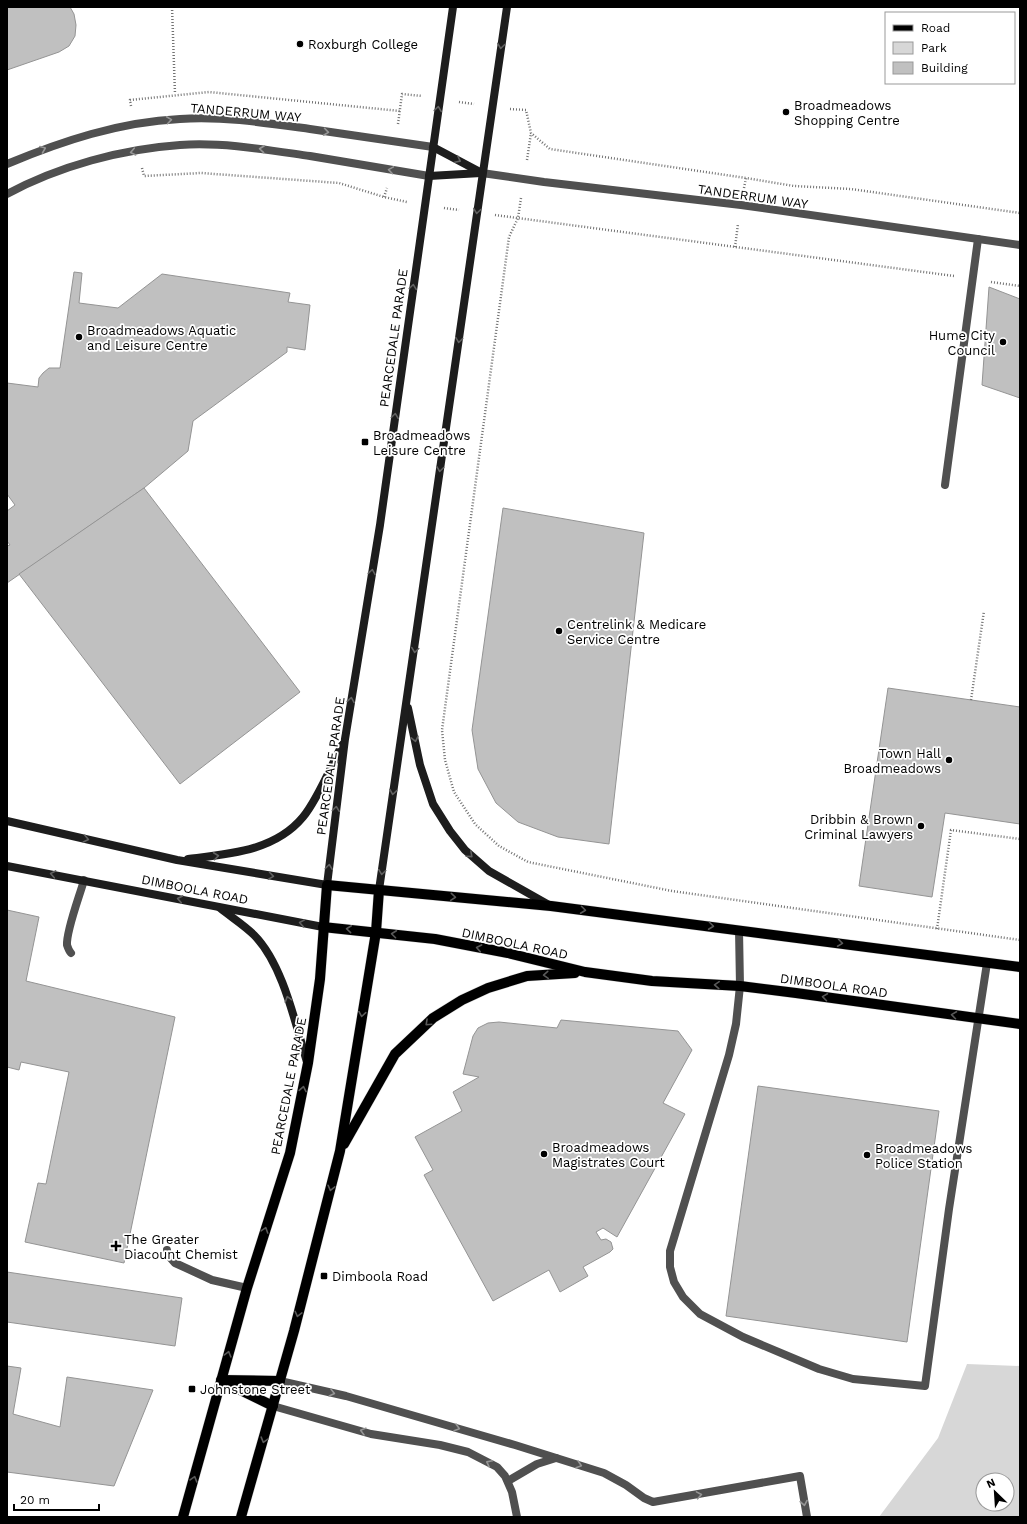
<svg xmlns="http://www.w3.org/2000/svg" width="1027" height="1524" font-family="'Work Sans',sans-serif">
  <rect width="100%" height="100%" fill="#fff"/>
  <path fill="#d7d7d7" fill-rule="evenodd" d="M967 1364 1020 1366V1517H879L938 1438ZM983 1480H1007V1504H983Z"/>
  <g fill="#c0c0c0" stroke="#949494">
    <polygon points="7,7 70,7 74,14 76,25 75,36 69,46 59,52 7,70"/>
    <polygon points="74,272 82,273 79,303 118,308 162,274 290,293 288,302 310,305 305,350 287,347 287,352 193,421 188,451 144,488 7,583 7,546 10,545 7,541 7,511 15,505 7,494 7,383 38,387 39,378 43,373 49,368 60,368"/>
    <polygon points="989,287 1020,299 1020,398 982,385"/>
    <polygon points="144,488 300,692 180,784 19,574"/>
    <polygon points="503,508 644,533 609,844 558,837 518,822 496,803 478,769 472,730"/>
    <polygon points="888,688 1020,707 1020,824 945,813 932,897 859,886"/>
    <polygon points="7,910 39,917 26,981 175,1017 124,1263 25,1242 38,1183 46,1184 69,1072 21,1062 19,1070 7,1067"/>
    <polygon points="561,1020 678,1031 692,1050 663,1103 685,1114 617,1237 603,1228 596,1232 601,1240 606,1239 611,1242 613,1249 610,1252 583,1267 588,1276 560,1292 549,1270 493,1301 424,1175 433,1170 415,1137 462,1111 453,1092 479,1077 463,1074 473,1036 478,1028 488,1023 499,1022 557,1028"/>
    <polygon points="758,1086 939,1111 907,1342 726,1316"/>
    <polygon points="7,1272 182,1298 175,1346 7,1322"/>
    <polygon points="7,1366 21,1368 13,1414 60,1427 67,1377 153,1390 114,1486 7,1472"/>
  </g>
  <g fill="none" stroke-linecap="round" stroke-linejoin="round">
    <defs>
      <g id="primary">
        <polyline points="323,927 435,939 508,953 585,972 652,981 740,986 796,993 1020,1024"/>
        <polyline points="344,1144 395,1054 433,1018 462,1000 488,988 527,976 575,973"/>
        <polyline points="221,1380 280,1381"/>
        <polyline points="224,1382 273,1406"/>
        <polyline points="183,1517 247,1288 290,1153 308,1063 320,979 327,885 551,906 1020,967"/>
        <polyline points="241,1517 294,1331 340,1151 376,932 379,890"/>
      </g>
    </defs>
    <use href="#primary" stroke="#dbdbdb" stroke-width="11"/>
    <g stroke="#727272" stroke-width="2.5" stroke-dasharray="1 2" stroke-linecap="butt">
      <polyline points="172,7 175,94"/>
      <polyline points="459,102 474,104"/>
      <polyline points="131,106 130,100 209,92 400,111"/>
      <polyline points="510,109 526,110 531,133 550,149 746,178"/>
      <polyline points="398,124 402,94 422,96"/>
      <polyline points="527,160 531,133"/>
      <polyline points="142,168 144,176 201,173 339,183 384,197 407,202"/>
      <polyline points="744,188 746,178 794,186 851,189 1020,213"/>
      <polyline points="384,197 387,188"/>
      <polyline points="521,198 518,218 509,237 442,730 445,760 454,792 475,824 499,846 528,862 672,891 1020,940"/>
      <polyline points="444,208 459,210"/>
      <polyline points="495,215 954,276"/>
      <polyline points="735,247 738,224"/>
      <polyline points="991,282 1020,286"/>
      <polyline points="971,700 984,611"/>
      <polyline points="937,929 951,830 1020,839"/>
    </g>
    <g stroke="#505050" stroke-width="8">
      <polyline points="945,485 978,239"/>
      <polyline points="739,930 740,986 736,1024 729,1055 670,1251 670,1267 674,1282 683,1297 700,1314 743,1337 819,1369 853,1379 925,1386 949,1209 987,963"/>
      <path d="M71 953C69 951 68 948 67 945 66 931 80 895 84 880"/>
      <polyline points="167,1250 168,1255 175,1263 212,1280 247,1288"/>
      <polyline points="280,1381 346,1396 515,1445 604,1473 626,1485 644,1498 653,1502 800,1476 807,1517"/>
      <polyline points="273,1406 371,1434 440,1445 468,1452 497,1467 505,1476 512,1492 517,1517"/>
      <polyline points="508,1481 537,1464 556,1458"/>
    </g>
    <g stroke="#505050" stroke-width="8">
      <path d="M7 164C62 141 119 122 180 119 223 116 267 123 310 129 351 135 392 141 433 147"/>
      <polyline points="482,173 544,182 741,205 1020,245"/>
      <path d="M7 194C59 166 122 149 180 145 223 142 268 150 310 156 350 163 389 169 429 176"/>
    </g>
    <g stroke="#1d1d1d" stroke-width="8">
      <polyline points="433,147 482,173"/>
      <polyline points="429,176 481,173"/>
      <polyline points="408,708 420,765 433,804 450,831 465,850 489,871 549,905"/>
      <polyline points="7,821 177,860 327,885 345,739 380,525 453,7"/>
      <path d="M188 859C229 854 275 851 303 817 318 799 331 766 342 745"/>
      <polyline points="7,866 323,927"/>
      <polyline points="379,890 507,7"/>
      <path d="M220 908C231 917 244 925 254 935 283 964 295 1023 307 1062"/>
    </g>
    <use href="#primary" stroke="#000" stroke-width="10"/>
  </g>
  <defs><path id="oneway-chevron" d="M-2-3.5L2.5 0L-2 3.5" fill="none" stroke-width="1.6" stroke-linecap="round" stroke-linejoin="round"/></defs>
  <g stroke="#616161">
    <use href="#oneway-chevron" transform="translate(501 46) rotate(98)"/>
    <use href="#oneway-chevron" transform="translate(438 109) rotate(-82)"/>
    <use href="#oneway-chevron" transform="translate(458 160) rotate(27)"/>
    <use href="#oneway-chevron" transform="translate(477 211) rotate(98)"/>
    <use href="#oneway-chevron" transform="translate(413 287) rotate(-82)"/>
    <use href="#oneway-chevron" transform="translate(459 340) rotate(98)"/>
    <use href="#oneway-chevron" transform="translate(395 416) rotate(-82)"/>
    <use href="#oneway-chevron" transform="translate(440 469) rotate(98)"/>
    <use href="#oneway-chevron" transform="translate(372 572) rotate(-81)"/>
    <use href="#oneway-chevron" transform="translate(415 650) rotate(98)"/>
    <use href="#oneway-chevron" transform="translate(351 700) rotate(-81)"/>
    <use href="#oneway-chevron" transform="translate(415 739) rotate(78)"/>
    <use href="#oneway-chevron" transform="translate(393 792) rotate(99)"/>
    <use href="#oneway-chevron" transform="translate(336 809) rotate(-83)"/>
    <use href="#oneway-chevron" transform="translate(86 839) rotate(13)"/>
    <use href="#oneway-chevron" transform="translate(470 855) rotate(42)"/>
    <use href="#oneway-chevron" transform="translate(216 856) rotate(-7)"/>
    <use href="#oneway-chevron" transform="translate(329 867) rotate(-83)"/>
    <use href="#oneway-chevron" transform="translate(382 872) rotate(98)"/>
    <use href="#oneway-chevron" transform="translate(53 874) rotate(-169)"/>
    <use href="#oneway-chevron" transform="translate(271 876) rotate(9)"/>
    <use href="#oneway-chevron" transform="translate(180 899) rotate(-169)"/>
    <use href="#oneway-chevron" transform="translate(302 923) rotate(-170)"/>
    <use href="#oneway-chevron" transform="translate(288 999) rotate(-107)"/>
  </g>
  <g stroke="#969696">
    <use href="#oneway-chevron" transform="translate(169 120) rotate(-8)"/>
    <use href="#oneway-chevron" transform="translate(326 132) rotate(8)"/>
    <use href="#oneway-chevron" transform="translate(43 149) rotate(-22)"/>
    <use href="#oneway-chevron" transform="translate(262 149) rotate(-174)"/>
    <use href="#oneway-chevron" transform="translate(133 152) rotate(168)"/>
    <use href="#oneway-chevron" transform="translate(391 170) rotate(-171)"/>
    <use href="#oneway-chevron" transform="translate(332 1393) rotate(14)"/>
    <use href="#oneway-chevron" transform="translate(457 1428) rotate(16)"/>
    <use href="#oneway-chevron" transform="translate(363 1431) rotate(-165)"/>
    <use href="#oneway-chevron" transform="translate(489 1463) rotate(-153)"/>
    <use href="#oneway-chevron" transform="translate(579 1465) rotate(18)"/>
    <use href="#oneway-chevron" transform="translate(699 1495) rotate(-10)"/>
    <use href="#oneway-chevron" transform="translate(804 1503) rotate(80)"/>
  </g>
  <g stroke="#595959">
    <use href="#oneway-chevron" transform="translate(453 897) rotate(5)"/>
    <use href="#oneway-chevron" transform="translate(583 910) rotate(7)"/>
    <use href="#oneway-chevron" transform="translate(711 926) rotate(7)"/>
    <use href="#oneway-chevron" transform="translate(349 929) rotate(-174)"/>
    <use href="#oneway-chevron" transform="translate(394 934) rotate(-173)"/>
    <use href="#oneway-chevron" transform="translate(840 943) rotate(8)"/>
    <use href="#oneway-chevron" transform="translate(479 948) rotate(-169)"/>
    <use href="#oneway-chevron" transform="translate(546 975) rotate(176)"/>
    <use href="#oneway-chevron" transform="translate(717 985) rotate(-177)"/>
    <use href="#oneway-chevron" transform="translate(825 997) rotate(-172)"/>
    <use href="#oneway-chevron" transform="translate(362 1014) rotate(99)"/>
    <use href="#oneway-chevron" transform="translate(954 1015) rotate(-172)"/>
    <use href="#oneway-chevron" transform="translate(428 1023) rotate(137)"/>
    <use href="#oneway-chevron" transform="translate(303 1089) rotate(-79)"/>
    <use href="#oneway-chevron" transform="translate(331 1188) rotate(104)"/>
    <use href="#oneway-chevron" transform="translate(265 1230) rotate(-72)"/>
    <use href="#oneway-chevron" transform="translate(298 1314) rotate(104)"/>
    <use href="#oneway-chevron" transform="translate(228 1354) rotate(-75)"/>
    <use href="#oneway-chevron" transform="translate(264 1440) rotate(106)"/>
    <use href="#oneway-chevron" transform="translate(194 1479) rotate(-74)"/>
  </g>
  <g fill="#000" stroke="#fff" stroke-width="1.5">
    <circle cx="300" cy="44" r="4"/>
    <circle cx="786" cy="112" r="4"/>
    <circle cx="79" cy="337" r="4"/>
    <circle cx="1003" cy="342" r="4"/>
    <rect x="361" y="438" width="8" height="8" rx="2"/>
    <circle cx="559" cy="631" r="4"/>
    <circle cx="949" cy="760" r="4"/>
    <circle cx="921" cy="826" r="4"/>
    <circle cx="544" cy="1154" r="4"/>
    <circle cx="867" cy="1155" r="4"/>
    <path d="M114 1240h4v4h4v4h-4v4h-4v-4h-4v-4h4z"/>
    <rect x="320" y="1272" width="8" height="8" rx="2"/>
    <rect x="188" y="1385" width="8" height="8" rx="2"/>
  </g>
  <g text-anchor="middle" stroke-width="3.5" stroke-linejoin="round" paint-order="stroke">
    <g font-size="13" fill="#000" stroke="#fff" text-anchor="start">
      <text x="308" y="49">Roxburgh College</text>
      <text x="794" y="110">Broadmeadows<tspan x="794" dy="15">Shopping Centre</tspan></text>
      <text x="87" y="335">Broadmeadows Aquatic<tspan x="87" dy="15">and Leisure Centre</tspan></text>
      <text x="995" y="340" text-anchor="end">Hume City<tspan x="995" dy="15">Council</tspan></text>
      <text x="373" y="440">Broadmeadows<tspan x="373" dy="15">Leisure Centre</tspan></text>
      <text x="567" y="629">Centrelink &amp; Medicare<tspan x="567" dy="15">Service Centre</tspan></text>
      <text x="941" y="758" text-anchor="end">Town Hall<tspan x="941" dy="15">Broadmeadows</tspan></text>
      <text x="913" y="824" text-anchor="end">Dribbin &amp; Brown<tspan x="913" dy="15">Criminal Lawyers</tspan></text>
      <text x="552" y="1152">Broadmeadows<tspan x="552" dy="15">Magistrates Court</tspan></text>
      <text x="875" y="1153">Broadmeadows<tspan x="875" dy="15">Police Station</tspan></text>
      <text x="124" y="1244">The Greater<tspan x="124" dy="15">Diacount Chemist</tspan></text>
      <text x="332" y="1281">Dimboola Road</text>
      <text x="200" y="1394">Johnstone Street</text>
    </g>
    <g font-size="13" fill="#000" stroke="#fff">
      <text transform="translate(246 112) rotate(5)" y="5">TANDERRUM WAY</text>
      <text transform="translate(753 196) rotate(8)" y="5">TANDERRUM WAY</text>
      <text transform="translate(393 338) rotate(-82)" y="5">PEARCEDALE PARADE</text>
      <text transform="translate(330 766) rotate(-82)" y="5">PEARCEDALE PARADE</text>
      <text transform="translate(195 889) rotate(11)" y="5">DIMBOOLA ROAD</text>
      <text transform="translate(515 943) rotate(12)" y="5">DIMBOOLA ROAD</text>
      <text transform="translate(834 985) rotate(8)" y="5">DIMBOOLA ROAD</text>
      <text transform="translate(288 1086) rotate(-79)" y="5">PEARCEDALE PARADE</text>
    </g>
  </g>
  <rect width="1027" height="1524" fill="none" stroke="#000000" stroke-width="16"/>
  <rect x="885" y="12" width="130" height="72" fill="#ffffff" stroke="#999999"/>
  <rect x="893" y="25" width="20" height="6" fill="#000000" stroke="#999999"/>
  <text x="921" y="32" font-size="12" fill="#000000">Road</text>
  <rect x="893" y="42" width="20" height="12" fill="#d7d7d7" stroke="#999999"/>
  <text x="921" y="52" font-size="12" fill="#000000">Park</text>
  <rect x="893" y="62" width="20" height="12" fill="#c0c0c0" stroke="#999999"/>
  <text x="921" y="72" font-size="12" fill="#000000">Building</text>
  <g transform="translate(995 1492) rotate(335)"><circle r="19" fill="#ffffff" stroke="#999999"/>
  <path d="M0-3L7 15L0 10L-7 15Z" fill="#000000"/>
  <text y="-6" font-size="11" font-weight="bold" text-anchor="middle" fill="#000000">N</text>
  </g>
  <path d="M14 1504v6h85v-6" fill="none" stroke="#000000" stroke-width="2"/>
  <text x="20" y="1504" font-size="12" fill="#000000" stroke="#ffffff" stroke-width="3" paint-order="stroke">20 m</text>
</svg>
